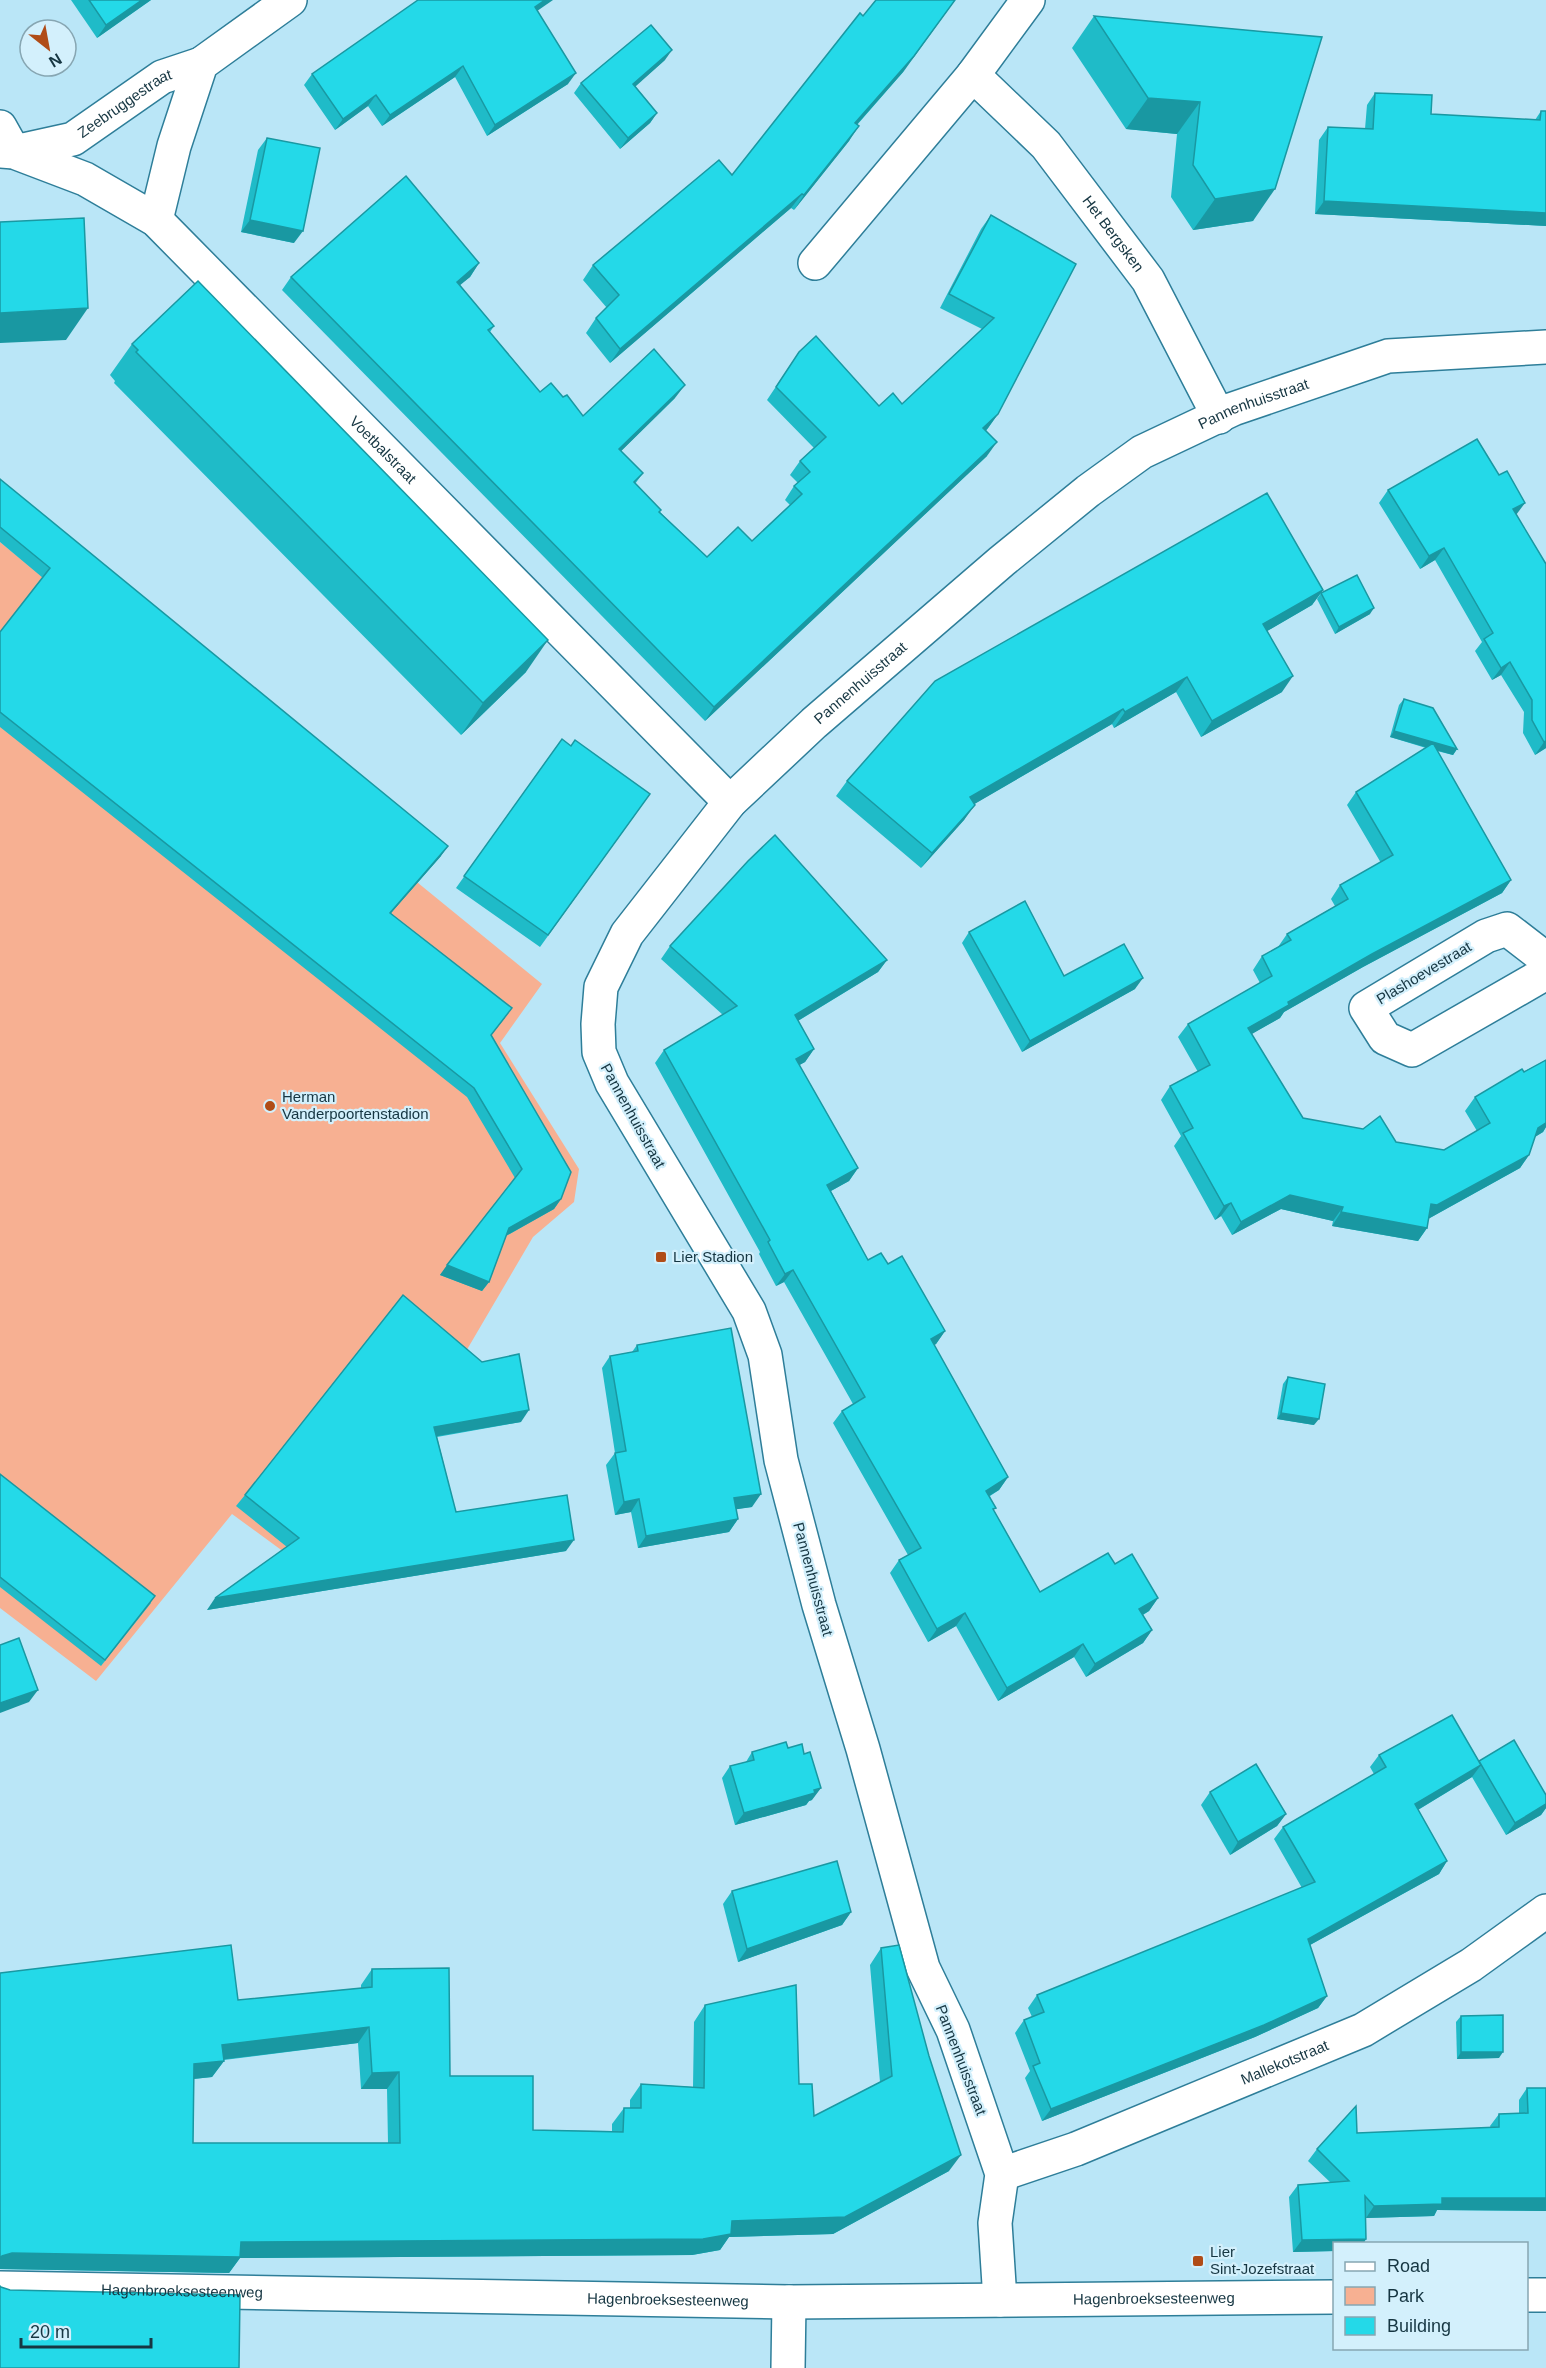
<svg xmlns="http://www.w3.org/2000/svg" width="1546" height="2368" font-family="Helvetica,sans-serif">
  <rect width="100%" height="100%" fill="#bae6f7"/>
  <polygon fill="#f7b092" points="0,542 542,984 500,1043 579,1169 574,1202 533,1237 421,1428 284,1552 232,1514 96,1681 0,1608"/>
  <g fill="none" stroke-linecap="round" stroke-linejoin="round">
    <defs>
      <g id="minor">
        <polyline points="973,75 1028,0"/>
        <path id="s1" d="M0 127 14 152 73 139 162 77 201 64"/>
        <path id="s2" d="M0 151 14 152 85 179 156 220 730 802"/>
        <polyline points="156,220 174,146 201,64 290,0"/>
        <path id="s3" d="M815 263 973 75 1046 145 1148 280 1219 417"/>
        <polyline points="1546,959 1507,929 1486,936 1366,1008 1385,1038 1412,1050 1546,973"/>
        <path id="s4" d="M1002 2174 1076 2149 1363 2030 1471 1965 1546 1911"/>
        <path id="s5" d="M0 2288 789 2302 1334 2297"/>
        <polyline points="1526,2295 1546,2295"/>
        <path id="s6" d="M1000 2300 995 2223 1002 2174 953 2030 923 1968 863 1749 819 1605 781 1460 765 1355 749 1311 612 1083 599 1052 598 1024 601 987 627 934 730 802 814 723 1002 561 1088 491 1142 452 1233 409 1388 356 1546 347"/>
        <polyline points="788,2368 789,2302"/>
      </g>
    </defs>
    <use href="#minor" stroke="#2e7e99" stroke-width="36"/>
    <use href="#minor" stroke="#fff" stroke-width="33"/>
  </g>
  <g fill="#1fbbc8" fill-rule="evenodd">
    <polygon points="71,0 151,0 97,38"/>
    <polygon points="537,11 568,84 487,136 455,77 382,126 368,106 335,130 304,85 312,74"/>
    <polygon points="1094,16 1322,37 1253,221 1193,230 1171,197 1177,134 1126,129 1072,48"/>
    <polygon points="665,60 635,86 657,113 650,123 620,149 574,93 581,83"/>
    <polygon points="904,71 857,125 849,141 794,210 791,208 610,363 586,333 596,318 607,308 583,280 593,265 732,175"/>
    <polygon points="1375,93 1431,114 1535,120 1541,111 1546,111 1546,226 1315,214 1319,140 1328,127 1365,129 1367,105"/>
    <polygon points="267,138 294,243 241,232 258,150"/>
    <polygon points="991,215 998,414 986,431 987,456 705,721 282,290 291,277 479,263 470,277 459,285 494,326 490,332 540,392 563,397 583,416 675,398 621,451 643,473 635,484 660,512 707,557 752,541 790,505 785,500 794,486 798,483 790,475 800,461 814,448 767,400 799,352 879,406 902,404 982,329 940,308 981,229"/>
    <polygon points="132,344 526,672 461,735 114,383 115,381 110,375"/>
    <polygon points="0,479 441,856 391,913 505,1018 491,1035 561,1199 554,1209 506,1236 489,1282 482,1291 440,1275 515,1178 467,1097 0,727 0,632 43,578 0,542"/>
    <polygon points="1388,490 1516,515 1546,564 1546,748 1535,755 1523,733 1524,712 1501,675 1492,680 1475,651 1482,642 1435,560 1420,569 1379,503"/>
    <polygon points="1323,590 1312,605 1267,631 1282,692 1201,737 1176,692 1114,728 1112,724 974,804 964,820 921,868 836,796 847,781"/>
    <polygon points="1321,593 1370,614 1335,634 1317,599"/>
    <polygon points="1404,699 1457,749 1453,755 1437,751 1511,880 1502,893 1363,967 1284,1012 1280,1018 1251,1034 1303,1118 1396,1142 1444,1150 1477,1131 1465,1111 1475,1097 1546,1060 1546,1127 1543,1132 1535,1137 1529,1155 1520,1168 1428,1219 1427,1228 1418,1241 1332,1226 1333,1221 1281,1209 1232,1235 1221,1216 1215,1220 1174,1146 1181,1136 1161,1100 1170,1086 1198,1072 1178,1037 1188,1024 1260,983 1253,970 1262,956 1278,947 1287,934 1335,906 1331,899 1340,885 1381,863 1347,805 1356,792 1426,748 1390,737 1399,705"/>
    <polygon points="562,739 571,746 650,794 540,947 456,888"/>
    <polygon points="969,932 1064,976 1135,989 1022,1052 962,943"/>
    <polygon points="670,946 887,960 878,972 798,1021 814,1049 805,1062 799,1065 858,1168 849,1181 831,1191 868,1260 888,1264 945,1331 936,1344 934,1345 1008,1477 999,1490 990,1496 994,1511 1040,1592 1115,1564 1158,1598 1149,1611 1143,1615 1152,1630 1143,1643 1086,1677 1074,1657 998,1701 956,1626 928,1642 890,1573 899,1560 908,1555 833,1423 842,1411 853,1404 784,1282 776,1286 759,1254 760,1252 655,1063 664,1050 723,1015 661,959"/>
    <polygon points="403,1295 521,1422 437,1437 456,1512 566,1551 207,1610 287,1547 236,1506 245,1495"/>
    <polygon points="637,1345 752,1507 736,1509 738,1519 729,1532 638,1548 631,1512 615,1515 606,1465 615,1453 602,1368 610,1356 632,1352"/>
    <polygon points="1288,1377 1314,1425 1277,1419 1283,1384"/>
    <polygon points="0,1474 151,1603 101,1666 0,1587"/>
    <polygon points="788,1748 812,1800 809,1801 806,1805 735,1825 722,1778 730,1766 746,1762 752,1752"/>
    <polygon points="1379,1755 1479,1762 1546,1795 1546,1808 1541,1815 1506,1835 1472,1777 1418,1810 1447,1861 1439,1874 1310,1945 1327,1996 1318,2008 1255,2037 1042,2121 1025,2078 1030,2071 1015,2033 1024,2020 1032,2017 1028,2008 1037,1995 1302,1888 1274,1839 1283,1827 1374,1774 1370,1767"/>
    <polygon points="1210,1792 1286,1814 1277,1826 1230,1855 1201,1805"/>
    <polygon points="732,1891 851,1912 842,1925 738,1962 723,1904"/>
    <path d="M881 1948 949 2171 833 2234 729 2237 720 2250 692 2255 240 2258 229 2273 0 2269V1973L238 2000 361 1988V1985L372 1969 450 2076 533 2130 612 2131V2124L624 2108H630V2100L641 2084 693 2087 694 2022 705 2005 799 2084 814 2116 880 2082 870 1965ZM358 2043 361 2089H387L388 2143H193L194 2079 212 2077 224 2061V2060Z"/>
    <polygon points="1461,2016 1499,2058 1457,2059 1456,2022"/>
    <polygon points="1527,2088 1546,2211 1437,2210 1434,2216 1366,2218 1366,2239 1363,2244 1335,2244 1335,2251 1293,2252 1289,2197 1298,2185 1331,2183 1308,2161 1317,2149 1357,2133 1491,2128 1490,2126 1499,2114 1519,2113 1519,2100"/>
  </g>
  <g fill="#1998a2">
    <polygon points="142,0 151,0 97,38 106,25"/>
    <polygon points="545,0 553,0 527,18 535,7"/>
    <polygon points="955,0 904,71 845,138 855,123"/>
    <polygon points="672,50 665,60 626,95 633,84"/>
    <polygon points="463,66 455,77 382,126 390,115"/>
    <polygon points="576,73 568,84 487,136 495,125"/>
    <polygon points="376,95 368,106 335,130 343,119"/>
    <polygon points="1148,98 1200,102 1177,134 1126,129"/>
    <polygon points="657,113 650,123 620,149 628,138"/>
    <polygon points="859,126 849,141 794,210 804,195"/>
    <polygon points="1275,189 1253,221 1193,230 1215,199"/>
    <polygon points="802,194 791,208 610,363 620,349"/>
    <polygon points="1324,201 1546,213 1546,226 1315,214"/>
    <polygon points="250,220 303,231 294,243 241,232"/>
    <polygon points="479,263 470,277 447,296 457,282"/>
    <polygon points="88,308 66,340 0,343 0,313"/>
    <polygon points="685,385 675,398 609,463 619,449"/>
    <polygon points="998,414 988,428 974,442 983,428"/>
    <polygon points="997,442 987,456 705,721 714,707"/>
    <polygon points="1525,503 1516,515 1513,509"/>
    <polygon points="1444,548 1435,560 1420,569 1429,556"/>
    <polygon points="1323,590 1312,605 1252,640 1263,624"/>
    <polygon points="1374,608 1370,614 1335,634 1339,627"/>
    <polygon points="548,640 526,672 461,735 483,703"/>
    <polygon points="1510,662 1501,675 1492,680 1501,668"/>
    <polygon points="1293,676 1282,692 1201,737 1212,721"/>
    <polygon points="1187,677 1176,692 1114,728 1125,712"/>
    <polygon points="1123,709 1112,724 959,813 970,797"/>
    <polygon points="1394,731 1457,749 1453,755 1390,737"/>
    <polygon points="1546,741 1546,748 1535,755 1544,742"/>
    <polygon points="975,805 964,820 921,868 932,853"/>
    <polygon points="448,846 441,856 383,922 390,913"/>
    <polygon points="1511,880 1502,893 1363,967 1284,1012 1280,1018 1238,1042 1248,1028 1288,1002 1372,954"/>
    <polygon points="887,960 878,972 786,1028 795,1015"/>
    <polygon points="1143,978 1135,989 1022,1052 1030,1041"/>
    <polygon points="814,1049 805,1062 787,1072 796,1059"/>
    <polygon points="1546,1121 1546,1127 1543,1132 1528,1141 1538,1128"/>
    <polygon points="1529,1155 1520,1168 1428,1219 1431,1204"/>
    <polygon points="858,1168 849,1181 818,1198 827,1185"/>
    <polygon points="1290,1195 1343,1207 1333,1221 1281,1209 1232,1235 1241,1222"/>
    <polygon points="561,1199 554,1209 502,1238 509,1228"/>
    <polygon points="1231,1203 1221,1216 1215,1220 1224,1206"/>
    <polygon points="1341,1212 1427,1228 1418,1241 1332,1226"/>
    <polygon points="447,1265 489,1282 482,1291 440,1275"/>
    <polygon points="793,1270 784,1282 776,1286 785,1274"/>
    <polygon points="945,1331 936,1344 922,1352 931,1339"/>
    <polygon points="529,1410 521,1422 426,1438 434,1427"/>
    <polygon points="1281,1413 1319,1419 1314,1425 1277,1419"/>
    <polygon points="1008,1477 999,1490 977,1503 986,1491"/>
    <polygon points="761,1494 752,1507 725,1511 734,1498"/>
    <polygon points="639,1499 631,1512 615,1515 624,1502"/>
    <polygon points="738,1519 729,1532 638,1548 646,1536"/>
    <polygon points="574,1540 566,1551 207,1610 215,1598"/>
    <polygon points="1158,1598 1149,1611 1130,1622 1139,1609"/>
    <polygon points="965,1613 956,1626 928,1642 937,1629"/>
    <polygon points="1152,1630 1143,1643 1086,1677 1095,1664"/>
    <polygon points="1083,1644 1074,1657 998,1701 1007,1688"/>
    <polygon points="38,1690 29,1702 0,1713 0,1703"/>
    <polygon points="1481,1765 1472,1777 1406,1817 1415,1804"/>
    <polygon points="821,1788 812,1800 809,1801 806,1805 735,1825 744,1813"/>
    <polygon points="1546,1804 1546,1808 1541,1815 1506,1835 1515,1823"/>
    <polygon points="1286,1814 1277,1826 1230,1855 1238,1842"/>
    <polygon points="1447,1861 1439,1874 1299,1951 1308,1939"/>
    <polygon points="851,1912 842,1925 738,1962 747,1949"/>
    <polygon points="1327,1996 1318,2008 1255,2037 1042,2121 1051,2109"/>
    <polygon points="369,2027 358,2043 210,2061 222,2045"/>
    <polygon points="1461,2052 1503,2052 1499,2058 1457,2059"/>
    <polygon points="224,2061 212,2077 183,2080 194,2064"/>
    <polygon points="399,2072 387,2089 361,2089 372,2073"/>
    <polygon points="961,2155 949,2171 833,2234 729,2237 720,2250 692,2255 240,2258 229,2273 0,2269 0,2258 2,2256 12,2253 241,2242 732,2221"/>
    <polygon points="1442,2198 1546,2198 1546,2211 1437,2210 1434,2216 1366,2218 1374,2206"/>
    <polygon points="1366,2239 1363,2244 1335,2244 1335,2251 1293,2252 1302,2240"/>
  </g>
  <g fill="#24d9e8" stroke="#1998a2" stroke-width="1.5" fill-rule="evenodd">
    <polygon points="89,0 142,0 106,25"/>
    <polygon points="418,0 545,0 535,7 576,73 495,125 463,66 390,115 376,95 343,119 312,74"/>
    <polygon points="876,0 955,0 914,56 855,123 859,126 804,195 802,194 620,349 596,318 619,295 593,265 719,160 732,175 860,13 863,16"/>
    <polygon points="1094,16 1322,37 1275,189 1215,199 1193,165 1200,102 1148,98"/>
    <polygon points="651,25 672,50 633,84 657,113 628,138 581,83"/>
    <polygon points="1375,93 1432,95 1431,114 1540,120 1541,111 1546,111 1546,213 1324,201 1328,127 1373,129"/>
    <polygon points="267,138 320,148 303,231 250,220"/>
    <polygon points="406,176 479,263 457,282 494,326 488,330 540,392 551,383 563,397 567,395 583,416 654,349 685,385 619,449 643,473 634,482 661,510 659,512 707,557 738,527 752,541 802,494 794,486 810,472 800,461 826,437 776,387 799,352 816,336 879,406 893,393 902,404 994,318 949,294 991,215 1076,264 998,414 983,428 997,442 714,707 291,277"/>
    <polygon points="84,218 88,308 0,313 0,222"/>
    <polygon points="198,281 548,640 483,703 136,352 138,350 132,344"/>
    <polygon points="1477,439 1499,475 1507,471 1525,503 1513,509 1546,564 1546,741 1544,742 1532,720 1532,700 1510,662 1501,668 1484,639 1493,633 1444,548 1429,556 1388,490"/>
    <polygon points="0,479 448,846 390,913 512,1008 491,1035 571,1172 561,1199 509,1228 489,1282 447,1265 522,1169 474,1088 0,712 0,632 50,568 0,527"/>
    <polygon points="1267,493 1323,590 1263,624 1293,676 1212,721 1187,677 1125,712 1123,709 970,797 975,805 932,853 847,781 935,681"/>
    <polygon points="1357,575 1374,608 1339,627 1321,593"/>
    <polygon points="1404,699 1433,708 1457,749 1394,731"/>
    <polygon points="562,739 571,746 575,740 650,794 548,935 464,876"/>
    <polygon points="1433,743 1511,880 1372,954 1288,1002 1289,1005 1248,1028 1303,1118 1363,1129 1380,1116 1396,1142 1444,1150 1490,1123 1475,1097 1522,1069 1524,1072 1546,1060 1546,1123 1538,1128 1529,1155 1437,1205 1431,1204 1427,1228 1341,1212 1343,1207 1290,1195 1241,1222 1231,1203 1224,1206 1183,1133 1193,1128 1170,1086 1210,1065 1188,1024 1272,976 1262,956 1291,940 1287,934 1348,899 1340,885 1393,855 1356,792"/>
    <polygon points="775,835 887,960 795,1015 814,1049 796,1059 858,1168 827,1185 868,1260 881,1253 888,1264 902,1256 945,1331 931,1339 1008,1477 986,1491 996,1508 993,1509 1040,1592 1108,1553 1115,1564 1132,1554 1158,1598 1139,1609 1152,1630 1095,1664 1083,1644 1007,1688 965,1613 937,1629 899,1560 921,1548 842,1411 865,1397 793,1270 785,1274 768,1242 770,1240 664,1050 737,1006 670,946 748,861"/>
    <polygon points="1025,901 1064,976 1124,944 1143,978 1030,1041 969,932"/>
    <polygon points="403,1295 482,1362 519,1354 529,1410 434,1427 456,1512 567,1495 574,1540 215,1598 299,1538 245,1495"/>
    <polygon points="731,1328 761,1494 734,1498 738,1519 646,1536 639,1499 624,1502 615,1453 626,1451 610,1356 638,1351 637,1345"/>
    <polygon points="1288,1377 1325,1384 1319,1419 1281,1413"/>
    <polygon points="0,1474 155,1596 105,1660 0,1577"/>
    <polygon points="19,1638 38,1690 0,1703 0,1645"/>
    <polygon points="1452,1715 1481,1765 1415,1804 1447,1861 1308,1939 1327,1996 1264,2025 1051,2109 1033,2066 1040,2063 1024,2020 1044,2012 1037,1995 1315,1882 1283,1827 1386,1767 1379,1755"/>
    <polygon points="1514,1740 1546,1795 1546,1804 1515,1823 1479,1761"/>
    <polygon points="786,1742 788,1748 802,1744 804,1754 810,1752 821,1788 814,1790 815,1793 744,1813 730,1766 754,1760 752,1752"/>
    <polygon points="1256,1764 1286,1814 1238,1842 1210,1792"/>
    <polygon points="837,1861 851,1912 747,1949 732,1891"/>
    <path d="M231 1945 238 2000 372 1987V1969L449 1968 450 2076H533V2130L623 2132 624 2108H641V2084L704 2088 705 2005 796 1985 799 2084H812L814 2116 892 2076 881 1948 899 1945 929 2056 961 2155 845 2217 732 2221 731 2234 703 2239 241 2242 240 2257 12 2253 2 2256 0 2258V1973ZM369 2027 372 2073 399 2072 400 2143H193L194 2064 224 2061 222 2045Z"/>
    <polygon points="1503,2015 1503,2052 1461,2052 1461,2016"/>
    <polygon points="1527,2088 1546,2088 1546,2198 1442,2198 1442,2204 1374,2206 1365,2196 1366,2239 1302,2240 1298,2185 1349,2181 1317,2149 1356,2106 1357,2133 1499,2127 1499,2114 1528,2113"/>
    <polygon points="0,2286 1,2287 10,2290 240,2295 239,2368 0,2368"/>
  </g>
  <g fill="#b04c17" stroke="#d3f0fc" stroke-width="2">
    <circle cx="270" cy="1106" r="6"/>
    <rect x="655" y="1251" width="12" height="12" rx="3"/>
    <rect x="1192" y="2255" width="12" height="12" rx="3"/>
  </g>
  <g text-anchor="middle" stroke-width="4.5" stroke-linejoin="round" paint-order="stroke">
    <g font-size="15" fill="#163642" stroke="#d3f0fc">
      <text dy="5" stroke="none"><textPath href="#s1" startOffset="152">Zeebruggestraat</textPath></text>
      <text dy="5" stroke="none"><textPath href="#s3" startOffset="458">Het Bergsken</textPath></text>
      <text dy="5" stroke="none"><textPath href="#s6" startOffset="2282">Pannenhuisstraat</textPath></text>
      <text dy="5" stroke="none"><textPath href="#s2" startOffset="495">Voetbalstraat</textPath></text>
      <text dy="5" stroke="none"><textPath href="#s6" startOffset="1796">Pannenhuisstraat</textPath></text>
      <text transform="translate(1424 973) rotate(-31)" y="5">Plashoevestraat</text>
      <text transform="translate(633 1116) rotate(61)" y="5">Pannenhuisstraat</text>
      <text transform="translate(813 1579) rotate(75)" y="5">Pannenhuisstraat</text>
      <text transform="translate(961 2060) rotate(69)" y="5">Pannenhuisstraat</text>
      <text dy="5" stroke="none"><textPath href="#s4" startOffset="304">Mallekotstraat</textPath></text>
      <text dy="5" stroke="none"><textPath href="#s5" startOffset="182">Hagenbroeksesteenweg</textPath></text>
      <text dy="5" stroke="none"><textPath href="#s5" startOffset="668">Hagenbroeksesteenweg</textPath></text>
      <text dy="5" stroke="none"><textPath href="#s5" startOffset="1154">Hagenbroeksesteenweg</textPath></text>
    </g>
    <g font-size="15" fill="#163642" stroke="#d3f0fc" text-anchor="start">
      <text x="282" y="1102">Herman<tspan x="282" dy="17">Vanderpoortenstadion</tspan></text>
      <text x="673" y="1262">Lier Stadion</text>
      <text x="1210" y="2257">Lier<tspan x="1210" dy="17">Sint-Jozefstraat</tspan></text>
    </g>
  </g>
  <rect x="1333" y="2242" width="195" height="108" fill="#d3f0fc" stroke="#87a6b2" stroke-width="1.5"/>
  <rect x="1345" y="2262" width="30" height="9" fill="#ffffff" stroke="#87a6b2" stroke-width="1.5"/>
  <text x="1387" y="2272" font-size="18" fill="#163642">Road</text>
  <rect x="1345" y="2287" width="30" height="18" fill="#f7b092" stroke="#87a6b2" stroke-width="1.5"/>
  <text x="1387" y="2302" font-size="18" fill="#163642">Park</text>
  <rect x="1345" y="2317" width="30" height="18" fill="#24d9e8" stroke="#87a6b2" stroke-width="1.5"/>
  <text x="1387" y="2332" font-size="18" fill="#163642">Building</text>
  <g transform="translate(48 48) rotate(149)"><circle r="28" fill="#d3f0fc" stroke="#87a6b2" stroke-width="1.5"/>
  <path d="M0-4.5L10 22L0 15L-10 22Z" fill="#b04c17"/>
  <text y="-9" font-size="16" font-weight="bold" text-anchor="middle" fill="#163642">N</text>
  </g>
  <path d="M21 2338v9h130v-9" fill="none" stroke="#163642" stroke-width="3"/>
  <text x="30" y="2338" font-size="18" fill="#163642" stroke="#d3f0fc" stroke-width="4.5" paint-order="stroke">20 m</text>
</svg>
